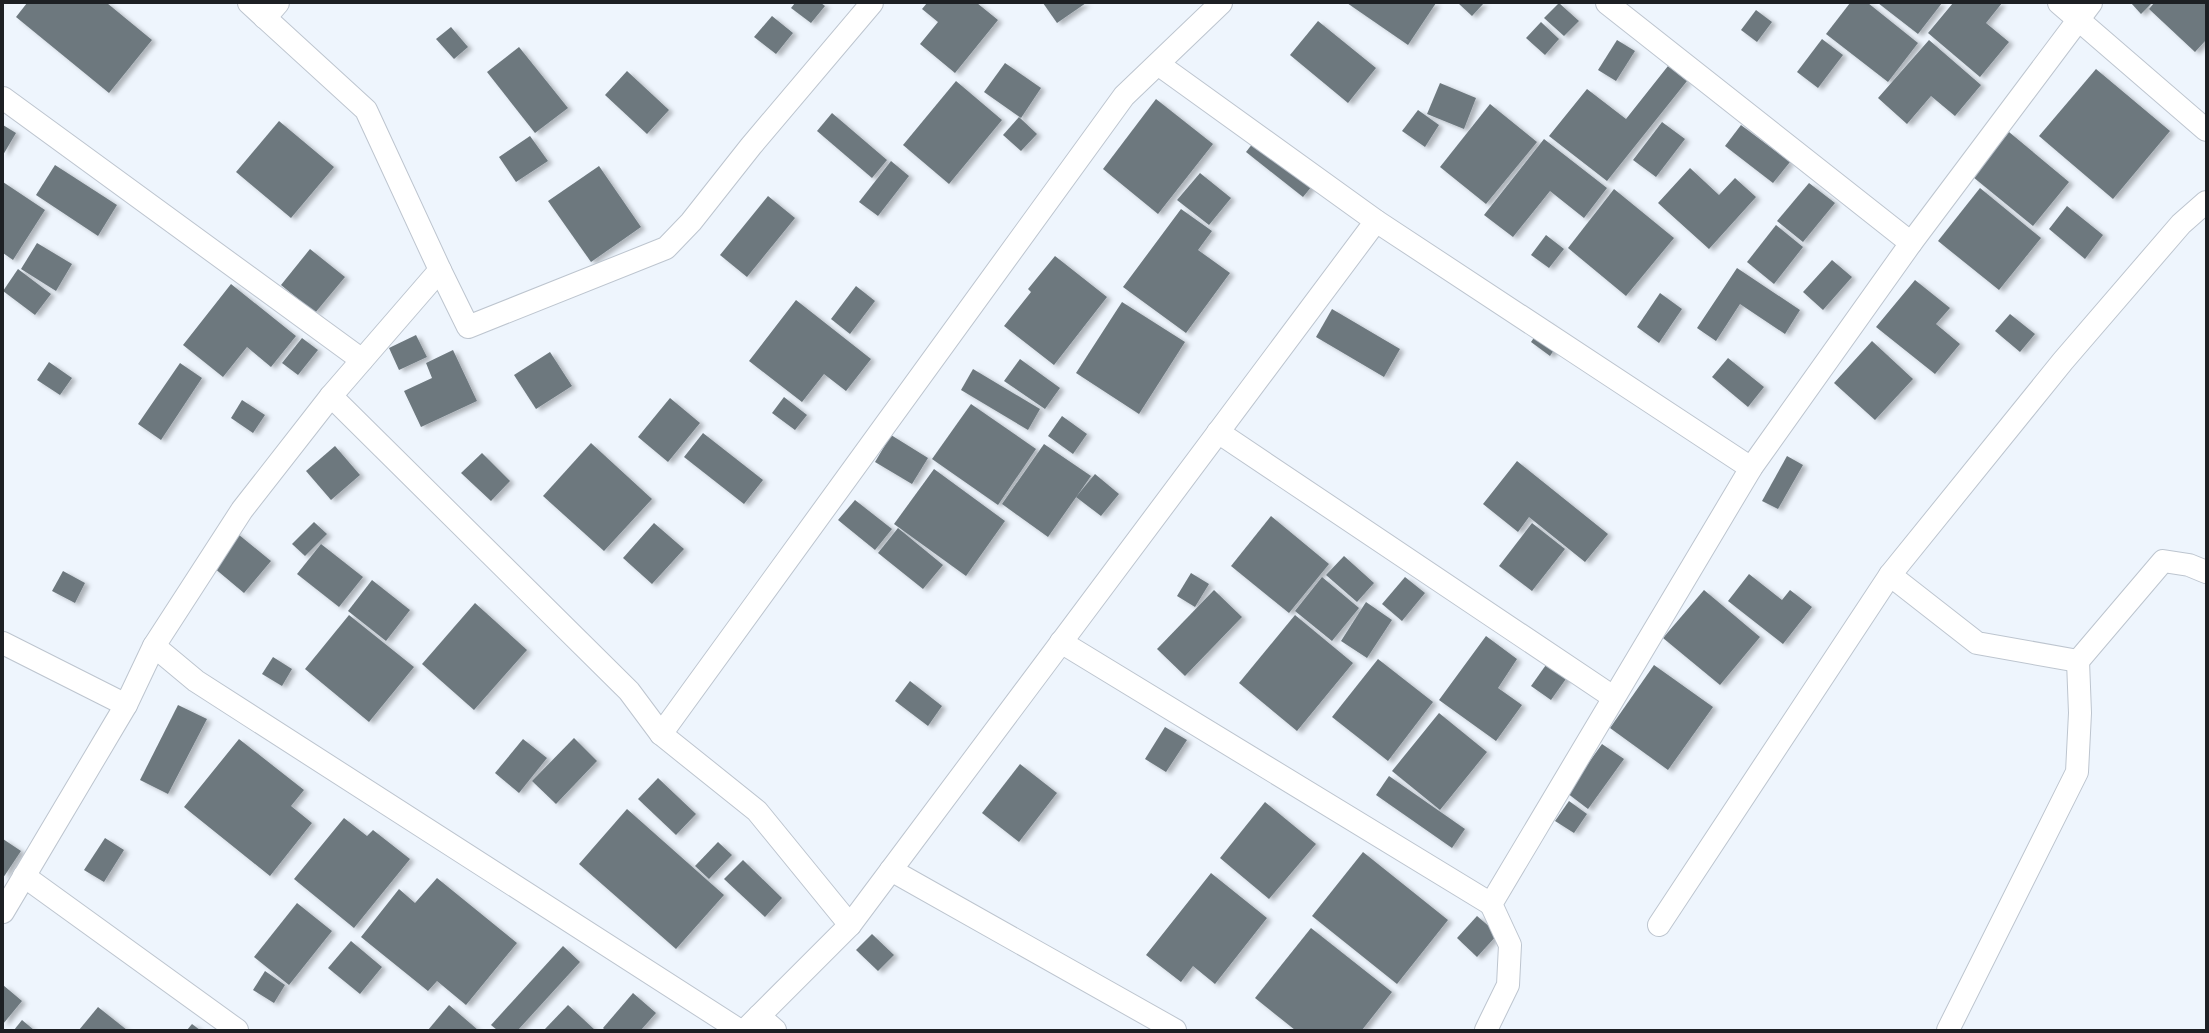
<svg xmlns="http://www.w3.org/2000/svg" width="2209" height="1033" font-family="Cabin,sans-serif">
  <defs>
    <filter id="shadow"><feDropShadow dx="4.5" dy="2.5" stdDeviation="2" flood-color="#0004"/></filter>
  </defs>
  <rect width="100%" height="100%" fill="#eef5fd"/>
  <g fill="#6d787e" filter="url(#shadow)">
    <polygon points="27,3 107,3 152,40 109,93 16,17"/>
    <polygon points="795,3 821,3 825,6 811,23 791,8"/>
    <polygon points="927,3 977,3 998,20 955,73 920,44 938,22 922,9"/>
    <polygon points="1043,3 1086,3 1057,23"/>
    <polygon points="1347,3 1436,3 1408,45"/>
    <polygon points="1458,3 1484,3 1472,16"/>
    <polygon points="1559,3 1579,21 1564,36 1544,18"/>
    <polygon points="1850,3 1868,3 1918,43 1888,82 1826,34"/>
    <polygon points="1878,3 1942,3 1918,34"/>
    <polygon points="1953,3 2002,3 1986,23 2009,42 1980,77 1928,33"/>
    <polygon points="2131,3 2152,3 2141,14"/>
    <polygon points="2154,3 2206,3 2206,40 2195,52 2149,9"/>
    <polygon points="1756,10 1772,22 1757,42 1741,30"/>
    <polygon points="772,16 793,33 776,54 754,37"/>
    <polygon points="1318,21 1376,68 1348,103 1290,55"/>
    <polygon points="1541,22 1559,39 1545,55 1526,38"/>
    <polygon points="451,27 468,47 454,59 436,39"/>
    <polygon points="1822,39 1843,55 1818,88 1797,72"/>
    <polygon points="1617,40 1635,51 1616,81 1598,70"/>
    <polygon points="1929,40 1981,85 1955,116 1931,96 1907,124 1878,98"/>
    <polygon points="519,47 568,108 535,133 487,72"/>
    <polygon points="1005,63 1041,88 1021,118 984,92"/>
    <polygon points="1668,66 1687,81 1607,181 1549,136 1587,89 1626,119"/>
    <polygon points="2096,69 2170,131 2113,199 2039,136"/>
    <polygon points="627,71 669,110 647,134 605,95"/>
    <polygon points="956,81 1002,120 949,184 903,145"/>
    <polygon points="1440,83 1476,98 1464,129 1427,114"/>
    <polygon points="1156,99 1213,144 1158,214 1103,169"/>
    <polygon points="1490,104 1537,142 1486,204 1440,167"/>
    <polygon points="1418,110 1439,125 1425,147 1402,131"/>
    <polygon points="832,113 887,160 872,178 817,131"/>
    <polygon points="1019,117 1037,134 1021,151 1003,135"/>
    <polygon points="279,121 334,167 291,218 236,172"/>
    <polygon points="1662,122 1685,139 1656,177 1633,160"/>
    <polygon points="3,125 16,133 3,155"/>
    <polygon points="1741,125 1790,162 1773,183 1725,146"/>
    <polygon points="2009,132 2069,182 2033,226 1973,177"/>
    <polygon points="1260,134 1317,180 1303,197 1246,152"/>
    <polygon points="530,136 548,161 516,182 499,157"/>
    <polygon points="1544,139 1607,188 1584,218 1550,191 1513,237 1484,215"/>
    <polygon points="891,161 909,176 878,216 859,202"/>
    <polygon points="55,165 117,205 98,236 36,195"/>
    <polygon points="599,166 641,227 591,262 548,201"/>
    <polygon points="1690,168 1719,195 1735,178 1756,197 1709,249 1658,203"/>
    <polygon points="1200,173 1231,198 1209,225 1177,200"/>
    <polygon points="3,182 45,210 13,260 3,253"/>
    <polygon points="1809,183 1835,203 1803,242 1777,221"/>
    <polygon points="1980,188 2041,238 1999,290 1938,241"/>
    <polygon points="1614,189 1674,238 1626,296 1568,248"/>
    <polygon points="768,196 795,218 747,277 720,255"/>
    <polygon points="2067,206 2103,235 2085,259 2049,229"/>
    <polygon points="1181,209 1212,231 1198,250 1230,273 1186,333 1123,287"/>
    <polygon points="1776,225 1803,247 1774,284 1747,262"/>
    <polygon points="1546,235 1564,249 1549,268 1531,255"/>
    <polygon points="37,243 72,264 56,291 21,269"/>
    <polygon points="310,249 345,277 315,313 281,285"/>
    <polygon points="1055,256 1107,297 1054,365 1004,326 1031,292 1028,289"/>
    <polygon points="1832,260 1852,277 1823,310 1803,292"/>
    <polygon points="1737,268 1800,310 1785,334 1740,304 1716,341 1697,328"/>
    <polygon points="18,269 51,294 35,315 3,291"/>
    <polygon points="1915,280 1950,308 1936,324 1960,344 1935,374 1876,327"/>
    <polygon points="231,284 296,336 271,367 247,347 223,377 183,345"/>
    <polygon points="856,286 875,301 850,334 831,319"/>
    <polygon points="1660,293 1682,309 1659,343 1637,327"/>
    <polygon points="796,300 871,359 846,391 824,374 802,402 749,361"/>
    <polygon points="1122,302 1185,342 1139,414 1076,373"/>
    <polygon points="1332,309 1400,349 1384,377 1316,337"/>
    <polygon points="2010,314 2035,334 2020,352 1995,331"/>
    <polygon points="1545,322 1563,336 1550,356 1531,342"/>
    <polygon points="416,335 427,357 399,370 389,348"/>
    <polygon points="302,338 318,350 298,375 282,363"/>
    <polygon points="1872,341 1913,379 1875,420 1834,383"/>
    <polygon points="453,350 477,401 421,427 404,391 432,378 426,363"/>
    <polygon points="550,352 572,386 536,409 514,375"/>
    <polygon points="1728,358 1764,387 1748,407 1712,377"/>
    <polygon points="1020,359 1060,388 1045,409 1004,381"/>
    <polygon points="49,362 72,378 60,395 37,380"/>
    <polygon points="180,363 202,378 161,440 138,424"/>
    <polygon points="973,369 1040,409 1028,430 961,390"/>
    <polygon points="784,397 807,415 795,430 772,413"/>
    <polygon points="670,398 700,423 668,462 638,437"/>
    <polygon points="242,400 265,415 253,433 231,418"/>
    <polygon points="971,404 1036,449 998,505 932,459"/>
    <polygon points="1062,416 1087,434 1073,454 1048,436"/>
    <polygon points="703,433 763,480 744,504 684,457"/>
    <polygon points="891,435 928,458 912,484 875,462"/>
    <polygon points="591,443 652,499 604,551 543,496"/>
    <polygon points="1044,444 1091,476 1048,537 1002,504"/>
    <polygon points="335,446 360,475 331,500 306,471"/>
    <polygon points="482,453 510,481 491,501 461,473"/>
    <polygon points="1787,456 1803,465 1778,509 1762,501"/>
    <polygon points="1517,461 1608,534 1585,562 1529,517 1518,532 1483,504"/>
    <polygon points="934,469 1005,521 966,576 894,524"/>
    <polygon points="1095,474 1119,494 1101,516 1076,497"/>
    <polygon points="855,500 892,529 875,550 838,520"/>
    <polygon points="1271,516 1329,564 1289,613 1231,566"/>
    <polygon points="314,522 327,534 305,556 292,544"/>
    <polygon points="654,523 684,549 652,584 623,558"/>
    <polygon points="1532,523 1565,549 1532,591 1499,566"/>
    <polygon points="898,528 943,565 923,589 878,553"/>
    <polygon points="233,530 271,561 244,593 207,562"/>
    <polygon points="321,544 363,577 339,607 297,574"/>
    <polygon points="1344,556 1374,583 1357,602 1326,575"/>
    <polygon points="63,571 85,583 75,603 52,591"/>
    <polygon points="1191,573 1209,584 1195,607 1177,596"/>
    <polygon points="1749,574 1782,600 1790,590 1812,607 1783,644 1728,601"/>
    <polygon points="1322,577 1359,608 1332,641 1295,611"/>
    <polygon points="1405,577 1425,593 1402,621 1382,604"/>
    <polygon points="372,580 410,610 386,641 348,611"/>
    <polygon points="1214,590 1242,617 1185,676 1157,649"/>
    <polygon points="1704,590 1760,637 1720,685 1663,638"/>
    <polygon points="1366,602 1392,620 1367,658 1341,641"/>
    <polygon points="475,603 527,650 474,710 422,664"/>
    <polygon points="349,615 414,667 369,722 305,669"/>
    <polygon points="1295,615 1353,663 1297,731 1239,683"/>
    <polygon points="1486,636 1517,659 1498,688 1522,705 1496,741 1439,700"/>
    <polygon points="1553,655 1573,669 1551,700 1531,686"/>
    <polygon points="273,657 292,669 282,686 262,674"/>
    <polygon points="1378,659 1433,702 1388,761 1332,717"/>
    <polygon points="1654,665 1713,707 1668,770 1610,728"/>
    <polygon points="910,681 942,706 928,726 895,701"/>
    <polygon points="178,705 207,719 168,794 140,780"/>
    <polygon points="1439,713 1487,752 1440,810 1392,771"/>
    <polygon points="1165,727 1187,740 1166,772 1145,759"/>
    <polygon points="574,738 597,761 556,804 532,781"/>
    <polygon points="239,739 304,790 291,806 312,823 270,876 184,807"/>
    <polygon points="523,739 547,758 519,793 495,773"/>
    <polygon points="1602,744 1624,759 1588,809 1567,793"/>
    <polygon points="1020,764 1057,793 1019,842 982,813"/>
    <polygon points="1389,776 1465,829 1452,848 1376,795"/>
    <polygon points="658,778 696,814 676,835 638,799"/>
    <polygon points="1569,801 1587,814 1574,833 1555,821"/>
    <polygon points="1265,802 1316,844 1269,899 1220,858"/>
    <polygon points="627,809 724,895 676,949 579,864"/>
    <polygon points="344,818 367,836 373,830 410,859 354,928 294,879"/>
    <polygon points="105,838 124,850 104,882 84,870"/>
    <polygon points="3,839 21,851 3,878"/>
    <polygon points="718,842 732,855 709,879 695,866"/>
    <polygon points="1363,852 1448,920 1397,984 1312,916"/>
    <polygon points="743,860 782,898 765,917 724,879"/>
    <polygon points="1211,873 1267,918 1215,984 1193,966 1181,982 1146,955"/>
    <polygon points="437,878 517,943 466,1005 437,981 428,991 361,937 399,889 415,903"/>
    <polygon points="297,903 332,931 289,985 254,957"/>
    <polygon points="1477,916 1498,934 1477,957 1457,938"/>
    <polygon points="1311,928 1392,992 1362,1030 1295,1030 1255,998"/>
    <polygon points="872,934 894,955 878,971 856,950"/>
    <polygon points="351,941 382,967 360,994 328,968"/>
    <polygon points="563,946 580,962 518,1030 497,1030 491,1025"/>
    <polygon points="265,971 285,985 274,1003 253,990"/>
    <polygon points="3,985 22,1001 3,1024"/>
    <polygon points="633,993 656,1013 641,1030 605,1030 603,1028"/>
    <polygon points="449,1005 478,1030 428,1030"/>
    <polygon points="568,1005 595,1030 544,1030"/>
    <polygon points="98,1007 127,1030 79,1030"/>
    <polygon points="22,1020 34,1030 14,1030"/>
    <polygon points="192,1024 200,1030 187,1030"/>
  </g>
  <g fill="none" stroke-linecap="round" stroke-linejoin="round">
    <defs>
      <g id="minor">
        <polyline points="249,3 366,110 440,270 468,327 666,248 691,222 751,146 872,3"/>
        <polyline points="1607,3 1911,243"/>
        <polyline points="2059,3 2206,130"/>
        <polyline points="265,18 278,3"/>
        <polyline points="1158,64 1376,221 1751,468"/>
        <polyline points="3,98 362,360"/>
        <polyline points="331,396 629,691 661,734 757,811 850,925"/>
        <polyline points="1218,432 1613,697"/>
        <polyline points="1890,575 1977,643 2078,661 2163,561 2189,565 2206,572"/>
        <polyline points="1061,642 1491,904"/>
        <polyline points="3,643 126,705 3,912"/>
        <polyline points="154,646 196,681 739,1030"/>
        <polyline points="126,705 154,646 242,510 331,396 440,270"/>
        <polyline points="661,734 1124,96 1221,3"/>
        <polyline points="891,870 1175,1030"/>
        <polyline points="24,876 237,1030"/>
        <polyline points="1659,925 1890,575 2063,361 2181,224 2206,202"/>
        <polyline points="759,1016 775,1030"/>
        <polyline points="745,1030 850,925 1376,221"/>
        <polyline points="1486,1030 1508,985 1510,945 1491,904 1751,468 1911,243 2091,3"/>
        <polyline points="1948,1030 2077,772 2080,713 2078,661"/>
      </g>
    </defs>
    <use href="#minor" stroke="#bdc5cf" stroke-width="24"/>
    <use href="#minor" stroke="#fff" stroke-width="22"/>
  </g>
  <rect width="2209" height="1033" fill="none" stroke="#1d2024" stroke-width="8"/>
</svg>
